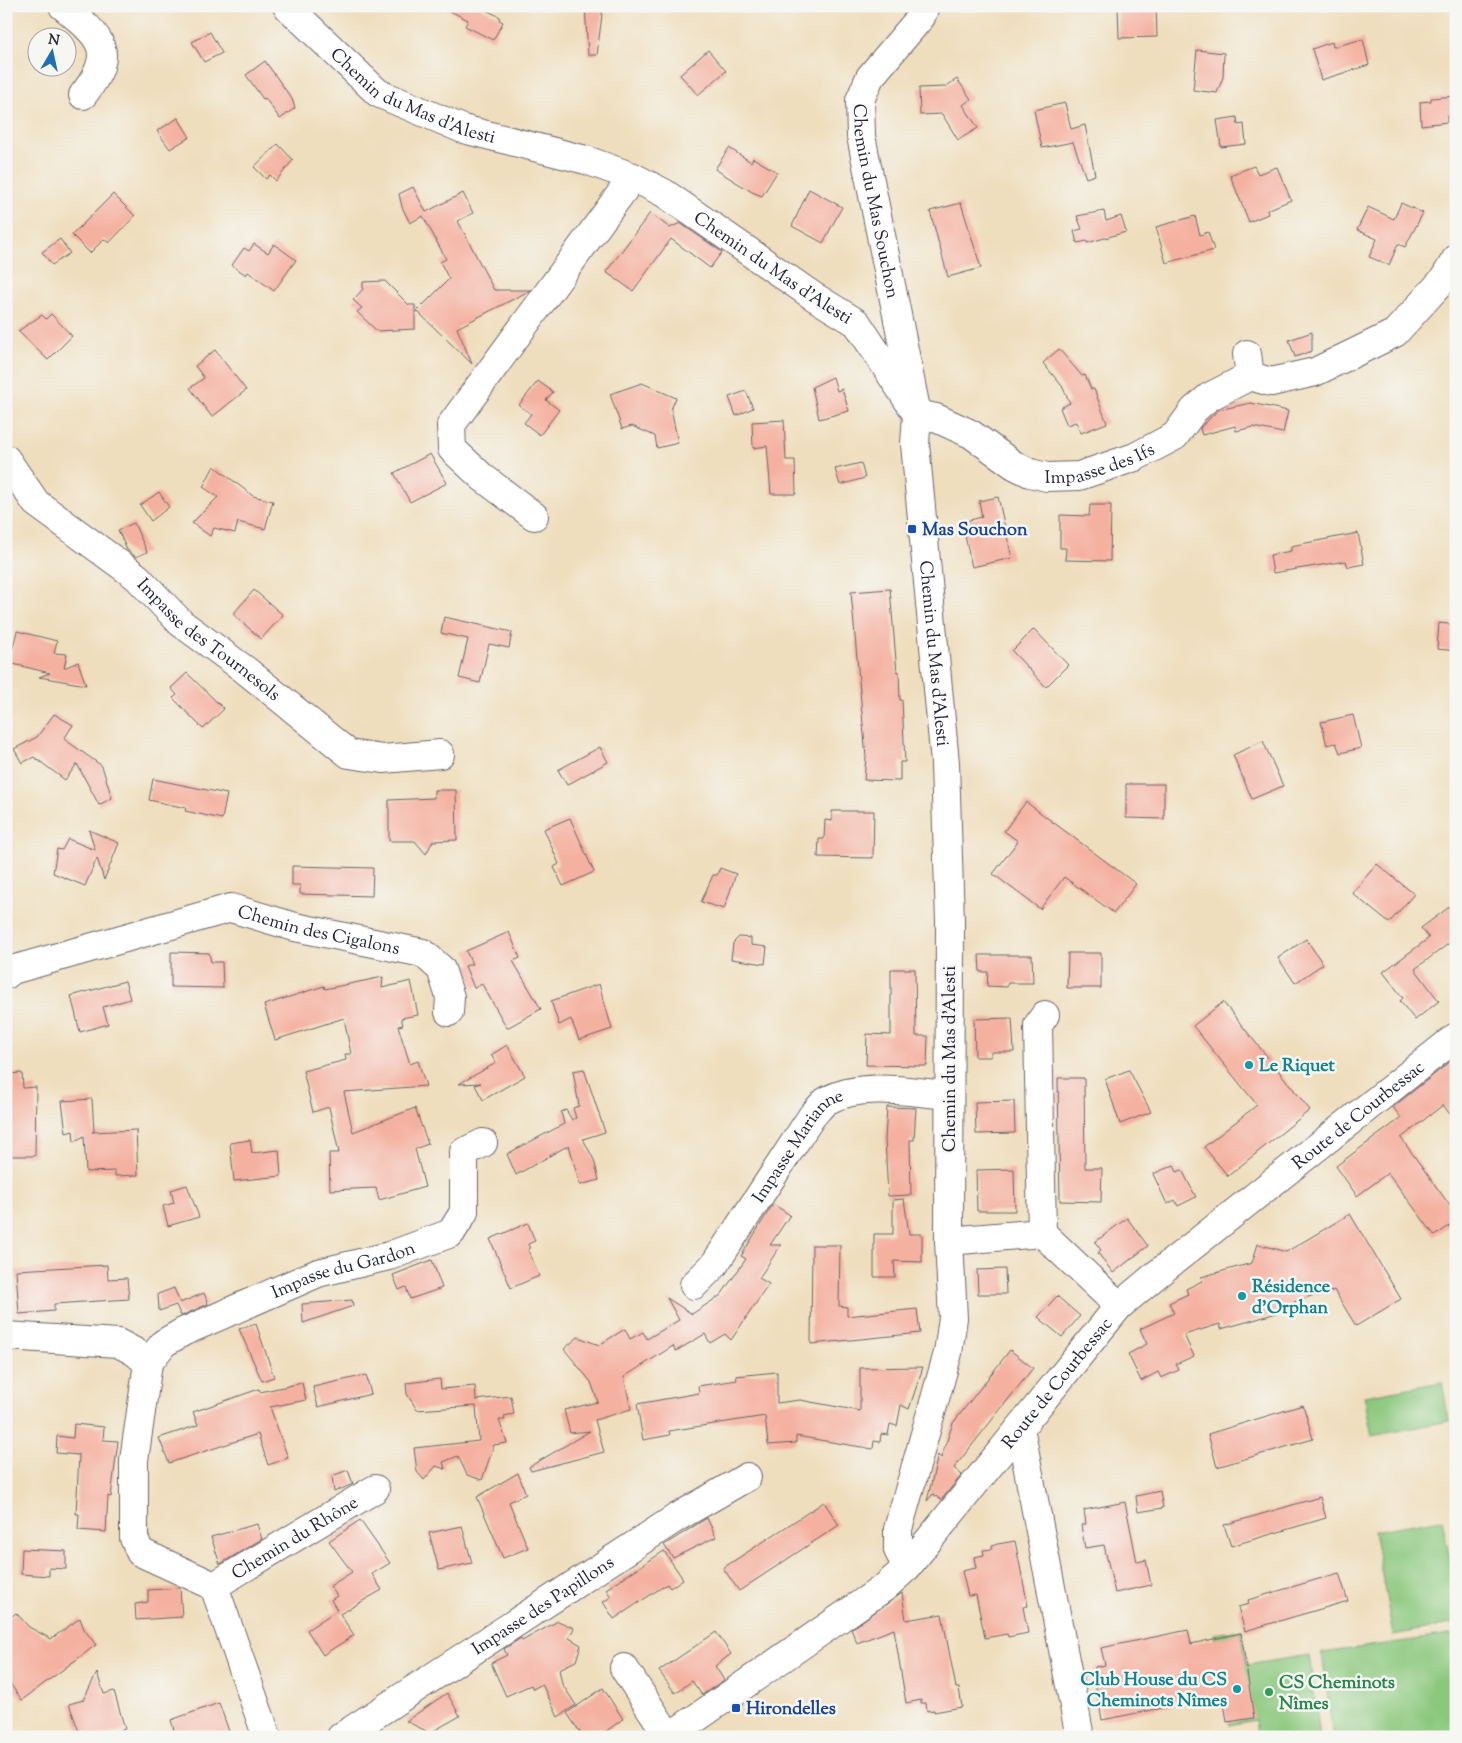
<svg xmlns="http://www.w3.org/2000/svg" width="1462" height="1743" font-family="'Sorts Mill Goudy',serif">
  <rect width="100%" height="100%" fill="#f6f6f2"/>
  <filter id="ink" filterUnits="userSpaceOnUse"><feTurbulence type="fractalNoise" baseFrequency=".02" numOctaves="2"/><feDisplacementMap in="SourceGraphic" scale="10" xChannelSelector="R" yChannelSelector="G"/><feConvolveMatrix kernelMatrix="1 2 1 2 8 2 1 2 1" color-interpolation-filters="sRGB"/></filter>
  <filter id="wash" filterUnits="userSpaceOnUse"><feTurbulence type="fractalNoise" baseFrequency=".0096" numOctaves="4" result="noise"/><feDisplacementMap in="SourceGraphic" scale="20" xChannelSelector="R" yChannelSelector="G"/><feGaussianBlur stdDeviation="1.12" result="paint"/><feColorMatrix in="noise" values="0 0 0 0 0 0 0 0 0 0 0 0 0 0 0 0 0 1.4 0 .05"/><feComposite in="paint" operator="in"/></filter>
  <g filter="url(#wash)">
    <rect width="100%" height="100%" fill="#efdebd"/>
    <g fill="#8bc87d" stroke="#56755c">
      <polygon points="1442,1382 1449,1421 1372,1436 1364,1396"/>
      <polygon points="1442,1519 1456,1591 1456,1623 1393,1635 1374,1531"/>
      <polygon points="1242,1630 1247,1665 1309,1655 1320,1737 1257,1737 1255,1720 1229,1725 1214,1634"/>
      <polygon points="1456,1634 1456,1737 1333,1737 1322,1653"/>
    </g>
    <g id="blocks">
      <g fill="#f5b1a0">
        <polygon points="440,6 478,6 500,17 499,20 503,22 493,40 465,26 468,20"/>
        <polygon points="585,6 603,6 597,55 588,55"/>
        <polygon points="1118,6 1156,6 1157,37 1119,38"/>
        <polygon points="210,32 222,53 204,62 192,42"/>
        <polygon points="1363,39 1369,65 1321,80 1312,49 1332,42 1333,47"/>
        <polygon points="708,50 726,71 698,95 680,75"/>
        <polygon points="1197,50 1224,53 1223,77 1217,93 1193,90"/>
        <polygon points="265,61 292,99 295,108 280,119 265,98 263,99 246,75"/>
        <polygon points="957,79 971,99 963,105 978,128 958,140 942,114 920,115 919,88 945,87"/>
        <polygon points="1456,96 1456,115 1447,116 1447,122 1421,125 1420,102 1431,101 1431,98"/>
        <polygon points="1065,103 1071,129 1085,125 1095,175 1086,178 1073,142 1042,148 1034,110"/>
        <polygon points="1237,117 1238,125 1244,124 1246,144 1221,147 1217,120"/>
        <polygon points="178,118 190,137 170,149 157,131"/>
        <polygon points="278,144 293,160 276,181 270,175 266,179 254,167"/>
        <polygon points="729,148 751,162 753,158 777,172 762,196 752,192 715,169"/>
        <polygon points="1254,166 1258,174 1277,167 1291,200 1267,210 1268,214 1249,222 1230,175"/>
        <polygon points="413,187 426,212 463,193 473,213 458,221 494,290 531,290 457,328 472,364 417,311 449,279 440,262 446,259 423,216 410,223 402,207 399,194"/>
        <polygon points="809,189 842,207 823,243 792,226"/>
        <polygon points="113,194 135,216 109,243 104,239 90,253 72,235"/>
        <polygon points="961,203 981,268 948,277 930,211"/>
        <polygon points="1401,203 1423,213 1405,247 1398,244 1389,265 1369,257 1377,239 1357,230 1368,207 1394,219"/>
        <polygon points="1104,211 1106,221 1121,216 1126,232 1087,243 1087,241 1077,243 1074,231 1082,229 1077,216"/>
        <polygon points="650,213 670,228 680,223 722,252 710,268 671,239 633,291 606,272"/>
        <polygon points="1195,216 1200,235 1208,232 1214,250 1166,263 1156,227"/>
        <polygon points="60,239 70,253 52,265 42,252"/>
        <polygon points="254,244 268,253 274,244 296,260 274,291 248,272 246,275 232,265 244,248 249,251"/>
        <polygon points="385,281 409,305 415,305 415,329 377,331 357,312 362,308 353,300 363,289 363,282"/>
        <polygon points="51,314 72,336 48,360 18,331 42,315 46,319"/>
        <polygon points="1312,332 1312,351 1295,357 1289,340"/>
        <polygon points="1059,349 1082,376 1085,375 1091,389 1094,389 1107,423 1081,433 1076,422 1067,425 1060,408 1070,403 1062,386 1043,363"/>
        <polygon points="215,350 246,390 212,417 190,388 204,378 195,366"/>
        <polygon points="833,377 837,391 842,389 849,411 819,419 812,387"/>
        <polygon points="538,381 553,392 546,400 559,410 540,435 524,423 531,414 519,405"/>
        <polygon points="642,383 676,398 671,409 678,443 657,448 655,436 632,426 622,429 610,394"/>
        <polygon points="746,391 753,408 736,416 729,397"/>
        <polygon points="1251,403 1288,411 1283,433 1253,427 1236,431 1235,426 1202,435 1200,428 1218,410"/>
        <polygon points="784,420 786,460 795,460 796,494 771,494 767,446 753,448 752,422"/>
        <polygon points="430,454 447,483 410,502 394,473"/>
        <polygon points="861,463 865,478 840,485 835,469"/>
        <polygon points="214,466 253,496 273,501 265,529 238,522 235,533 214,528 210,536 192,523 218,497 203,487"/>
        <polygon points="159,492 169,507 151,521 140,505"/>
        <polygon points="998,497 1012,558 972,567 962,522 982,517 979,501"/>
        <polygon points="1090,505 1111,505 1110,561 1065,560 1066,548 1060,548 1060,515 1089,516"/>
        <polygon points="134,523 147,552 136,557 127,550 118,530"/>
        <polygon points="1358,533 1364,564 1348,567 1346,561 1273,573 1270,555 1291,551 1291,546"/>
        <polygon points="890,589 897,672 899,671 900,700 902,700 905,762 900,762 900,781 864,780 866,757 851,592"/>
        <polygon points="254,590 283,615 261,639 233,614"/>
        <polygon points="444,617 512,632 509,648 489,644 480,683 459,678 468,639 441,633"/>
        <polygon points="1439,623 1456,625 1456,651 1437,649"/>
        <polygon points="1034,629 1068,665 1046,687 1012,651"/>
        <polygon points="17,631 57,641 54,653 67,654 64,668 78,662 86,685 39,677 50,673 9,663"/>
        <polygon points="187,673 224,709 203,729 173,698 177,695 171,688"/>
        <polygon points="54,714 73,725 64,739 102,766 112,798 99,805 77,764 65,780 34,757 22,763 14,749 37,737"/>
        <polygon points="1353,715 1361,748 1340,753 1336,743 1327,745 1321,722"/>
        <polygon points="1263,741 1283,786 1252,799 1233,755"/>
        <polygon points="600,747 608,762 567,785 558,770"/>
        <polygon points="153,779 227,794 222,819 185,811 186,808 149,800"/>
        <polygon points="1126,784 1164,784 1164,819 1126,818"/>
        <polygon points="434,790 456,790 457,840 433,841 426,854 415,841 389,841 389,800 434,798"/>
        <polygon points="1026,802 1136,884 1114,913 1064,877 1040,909 993,874 1018,841 1004,831"/>
        <polygon points="832,811 874,811 873,858 818,857 819,839 824,839 825,820 832,821"/>
        <polygon points="570,818 594,872 563,886 554,867 559,864 544,829"/>
        <polygon points="89,830 119,843 104,880 97,858 85,886 53,873 57,849 62,850 68,839 95,850"/>
        <polygon points="1377,864 1414,894 1389,923 1352,893"/>
        <polygon points="292,866 373,868 372,896 300,894 300,885 292,885"/>
        <polygon points="720,868 736,874 724,909 701,902 713,875 717,875"/>
        <polygon points="1456,902 1456,938 1415,969 1439,1001 1415,1020 1400,1001 1403,998 1383,972 1429,938 1421,928"/>
        <polygon points="509,932 520,958 513,961 541,1009 507,1028 482,984 474,988 465,966 472,964 466,951"/>
        <polygon points="739,937 751,938 751,945 767,947 765,964 731,959 733,943"/>
        <polygon points="1306,939 1323,964 1295,983 1278,958"/>
        <polygon points="171,952 209,953 211,962 222,962 223,988 171,987"/>
        <polygon points="1068,953 1101,953 1101,988 1067,988"/>
        <polygon points="979,955 1032,955 1033,983 1008,983 1007,987 987,986 988,972 980,972"/>
        <polygon points="891,969 915,969 916,1036 928,1036 927,1066 866,1065 867,1034 891,1035"/>
        <polygon points="383,977 382,988 411,981 418,1015 401,1018 403,1025 398,1026 410,1064 418,1061 426,1086 344,1092 353,1132 415,1108 428,1144 415,1149 425,1187 379,1200 376,1188 330,1190 329,1153 339,1153 329,1107 313,1112 303,1071 346,1060 345,1054 351,1054 344,1018 275,1040 264,1005 324,986 325,989"/>
        <polygon points="125,981 130,999 103,1007 108,1024 80,1032 71,996"/>
        <polygon points="599,984 612,1029 579,1040 571,1019 559,1025 551,1001"/>
        <polygon points="1223,1002 1310,1110 1228,1176 1204,1147 1257,1105 1193,1026"/>
        <polygon points="1012,1018 1014,1052 991,1052 991,1057 975,1057 974,1019"/>
        <polygon points="507,1045 525,1076 483,1100 475,1085 481,1083 459,1084 496,1063 491,1055"/>
        <polygon points="1456,1057 1456,1122 1443,1105 1401,1138 1456,1214 1456,1221 1435,1236 1388,1173 1357,1196 1336,1166 1401,1118 1393,1107"/>
        <polygon points="584,1069 605,1132 583,1139 594,1160 599,1180 580,1185 569,1145 516,1175 507,1154 564,1124 561,1112 566,1110 572,1120 576,1118 573,1108 579,1106 573,1071"/>
        <polygon points="1129,1070 1151,1112 1120,1124 1105,1079"/>
        <polygon points="22,1073 23,1088 36,1087 35,1156 6,1156 6,1074"/>
        <polygon points="1058,1078 1084,1078 1085,1168 1102,1168 1101,1202 1060,1201"/>
        <polygon points="92,1099 94,1131 92,1132 136,1130 138,1175 115,1176 115,1171 86,1172 84,1136 74,1142 73,1131 66,1133 62,1101"/>
        <polygon points="1014,1101 1015,1133 976,1134 975,1102"/>
        <polygon points="887,1107 916,1108 914,1140 910,1140 911,1195 888,1196 885,1139"/>
        <polygon points="250,1140 252,1153 279,1150 281,1176 234,1181 230,1143"/>
        <polygon points="1174,1165 1177,1172 1182,1170 1196,1197 1178,1206 1175,1200 1167,1204 1153,1174"/>
        <polygon points="1014,1169 1015,1211 977,1211 976,1170"/>
        <polygon points="187,1185 199,1217 168,1226 163,1206 174,1203 171,1190"/>
        <polygon points="904,1199 909,1234 922,1234 922,1262 894,1261 895,1277 874,1277 874,1234 893,1234 893,1200"/>
        <polygon points="773,1204 790,1215 770,1245 781,1245 759,1278 769,1284 731,1340 725,1334 710,1343 705,1334 676,1351 673,1346 624,1377 631,1409 595,1420 604,1452 531,1471 529,1467 590,1431 570,1433 564,1410 598,1402 591,1382 564,1349 578,1337 599,1345 625,1329 630,1339 643,1332 647,1339 679,1320 667,1298 692,1314 721,1295 746,1259 741,1256"/>
        <polygon points="1350,1214 1401,1299 1356,1326 1334,1290 1330,1292 1328,1290 1294,1302 1296,1307 1257,1319 1221,1329 1220,1324 1184,1335 1194,1356 1176,1364 1179,1370 1161,1378 1158,1372 1141,1381 1128,1354 1147,1344 1140,1329 1174,1313 1169,1303 1188,1294 1186,1289 1202,1281 1201,1277 1252,1263 1258,1244 1286,1252"/>
        <polygon points="1127,1218 1148,1246 1113,1273 1098,1253 1101,1250 1095,1242"/>
        <polygon points="528,1223 535,1241 528,1244 530,1249 528,1250 539,1276 511,1288 490,1239"/>
        <polygon points="812,1245 840,1245 839,1306 847,1307 847,1316 917,1309 920,1333 811,1344"/>
        <polygon points="432,1260 442,1288 410,1299 406,1287 399,1290 393,1275"/>
        <polygon points="107,1265 108,1279 127,1278 129,1299 54,1304 54,1311 19,1314 16,1270"/>
        <polygon points="1005,1269 1006,1294 978,1294 977,1270"/>
        <polygon points="174,1288 180,1303 204,1293 208,1304 181,1316 176,1305 159,1311 158,1294"/>
        <polygon points="1057,1296 1080,1316 1062,1337 1038,1317"/>
        <polygon points="352,1300 353,1306 303,1323 302,1304"/>
        <polygon points="256,1324 274,1377 262,1381 239,1329"/>
        <polygon points="1010,1350 1033,1368 954,1468 962,1475 941,1500 933,1494 927,1501 938,1455 941,1458 953,1423"/>
        <polygon points="923,1367 909,1409 901,1405 897,1426 890,1424 888,1435 881,1434 880,1442 874,1441 873,1449 796,1436 796,1443 768,1445 765,1416 669,1431 670,1435 643,1440 637,1404 699,1393 698,1386 737,1380 736,1376 777,1372 777,1403 800,1400 860,1411 860,1368"/>
        <polygon points="366,1375 371,1394 318,1407 313,1387"/>
        <polygon points="440,1379 441,1389 475,1386 476,1400 511,1396 514,1414 504,1416 505,1420 499,1420 507,1443 494,1445 482,1480 467,1475 458,1456 443,1462 445,1469 436,1466 424,1480 417,1472 414,1448 479,1441 476,1406 417,1410 407,1394 406,1383"/>
        <polygon points="302,1383 306,1400 270,1407 288,1458 268,1465 258,1434 169,1463 159,1438 198,1425 193,1412 259,1389 260,1392"/>
        <polygon points="1303,1405 1313,1439 1217,1467 1208,1434"/>
        <polygon points="74,1424 104,1427 103,1440 118,1441 111,1497 108,1496 106,1532 78,1530 79,1514 76,1514 79,1455 56,1453 57,1436 73,1438"/>
        <polygon points="348,1470 353,1484 334,1492 332,1476"/>
        <polygon points="518,1473 526,1494 509,1502 528,1548 503,1558 477,1497"/>
        <polygon points="1160,1491 1163,1508 1138,1512 1136,1496"/>
        <polygon points="1320,1497 1326,1518 1231,1546 1224,1525"/>
        <polygon points="824,1502 839,1525 739,1591 723,1568"/>
        <polygon points="1125,1502 1137,1562 1146,1560 1151,1585 1115,1593 1104,1545 1085,1548 1081,1525 1086,1524 1084,1510"/>
        <polygon points="707,1518 716,1537 673,1558 664,1545"/>
        <polygon points="360,1520 390,1563 372,1574 382,1590 340,1614 354,1635 323,1655 307,1630 337,1610 331,1600 337,1596 330,1586 352,1572 329,1541"/>
        <polygon points="257,1524 262,1539 220,1564 211,1537"/>
        <polygon points="462,1526 472,1563 439,1570 429,1533"/>
        <polygon points="1015,1541 1028,1606 1023,1607 1028,1633 1008,1637 1007,1634 985,1638 976,1595 968,1596 962,1571 976,1568 974,1557 984,1555 983,1550 992,1549 992,1545"/>
        <polygon points="22,1549 66,1551 66,1569 49,1568 49,1576 21,1574"/>
        <polygon points="664,1551 683,1579 670,1588 667,1584 614,1619 603,1602 611,1597 606,1589"/>
        <polygon points="1339,1573 1348,1601 1245,1631 1238,1607 1249,1604 1248,1600"/>
        <polygon points="180,1588 182,1617 136,1620 135,1604 148,1602 148,1590"/>
        <polygon points="902,1593 906,1620 942,1614 956,1688 959,1688 962,1707 934,1712 934,1710 927,1711 926,1703 921,1703 921,1700 906,1703 894,1629 857,1643 851,1629"/>
        <polygon points="16,1613 29,1627 51,1639 80,1618 84,1629 96,1645 22,1700 6,1678 6,1621"/>
        <polygon points="558,1621 574,1628 569,1638 581,1645 576,1661 559,1669 562,1684 576,1705 558,1717 542,1684 533,1689 531,1685 506,1696 491,1663 507,1655 504,1649 521,1638 522,1641"/>
        <polygon points="1188,1630 1191,1644 1241,1633 1254,1718 1227,1722 1223,1696 1102,1720 1095,1682 1098,1681 1095,1667 1105,1665 1101,1648"/>
        <polygon points="716,1632 731,1654 715,1666 724,1680 702,1695 692,1681 675,1693 659,1671"/>
        <polygon points="97,1673 104,1694 114,1691 125,1729 101,1737 81,1737 69,1704 83,1700"/>
        <polygon points="603,1688 623,1719 598,1737 583,1737 567,1713"/>
        <polygon points="447,1693 460,1716 430,1733 406,1721"/>
        <polygon points="219,1703 231,1737 176,1737 171,1720"/>
      </g>
    </g>
  </g>
  <g filter="url(#ink)">
    <use href="#blocks" fill-opacity="0" stroke="#6a6468" stroke-width="1"/>
    <g fill="none" stroke-linecap="round" stroke-linejoin="round">
      <defs>
        <g id="minor">
          <path d="M63 6C101 37 118 51 83 95"/>
          <path id="s1" d="M287 6 378 93 463 129 586 160 633 177 664 193 813 296 857 323 917 414 915 444 945 763 950 922 949 1241 953 1318 948 1353 898 1529V1550L907 1567"/>
          <path id="s2" d="M925 6 921 17 870 77 860 100 861 136 917 414 936 418 971 434 1014 465 1030 473 1047 477 1079 476 1135 457 1175 436 1194 410 1209 397 1250 376 1247 354"/>
          <polyline points="1250,376 1271,382 1315,372 1395,333 1444,279 1456,259"/>
          <path id="s3" d="M6 459 36 503 137 577 181 623 244 669 349 754 383 759 440 754"/>
          <polyline points="534,516 482,477 452,449 451,425 633,177"/>
          <path id="s4" d="M6 975 12 970 231 908 295 927 423 953 441 969 450 997 449 1012"/>
          <polyline points="1042,1233 1038,1025 1045,1015"/>
          <polyline points="949,1241 1042,1233 1119,1306"/>
          <path id="s5" d="M694 1285 714 1265 812 1116C817 1111 822 1103 828 1100 863 1082 911 1092 948 1095"/>
          <polyline points="6,1336 118,1343 135,1352 148,1363 134,1460 134,1538 140,1552 214,1586 267,1737"/>
          <path id="s6" d="M148 1363 164 1343 183 1332 318 1273 389 1256 451 1233 464 1212V1152L483 1143"/>
          <polyline points="1020,1428 1080,1737"/>
          <path id="s7" d="M214 1586 375 1489"/>
          <polyline points="624,1668 669,1737"/>
          <path id="s8" d="M341 1737 676 1518 747 1477"/>
          <path id="s9" d="M669 1737 885 1587 907 1567 1119 1306 1156 1275 1456 1037"/>
        </g>
      </defs>
      <use href="#minor" stroke="#6a6468" stroke-width="30"/>
      <use href="#minor" stroke="#fff" stroke-width="28"/>
    </g>
  </g>
  <g fill="#1a4fb4" stroke="#f6f6f2" stroke-width="2">
    <rect x="907" y="524" width="10" height="10" rx="2.5"/>
    <rect x="731" y="1703" width="10" height="10" rx="2.5"/>
  </g>
  <g fill="#0f9aa8" stroke="#f6f6f2" stroke-width="2">
    <circle cx="1249" cy="1065" r="5"/>
    <circle cx="1242" cy="1296" r="5"/>
    <circle cx="1237" cy="1689" r="5"/>
  </g>
  <circle fill="#2e9e5b" stroke="#f6f6f2" stroke-width="2" cx="1269" cy="1692" r="5"/>
  <g text-anchor="middle" stroke-width="5" stroke-linejoin="round" paint-order="stroke">
    <g font-size="18" fill="#22223b" stroke="#f6f6f2">
      <text dy="6" stroke="none"><textPath href="#s1" startOffset="158">Chemin du Mas d'Alesti</textPath></text>
      <text dy="6" stroke="none"><textPath href="#s2" startOffset="218">Chemin du Mas Souchon</textPath></text>
      <text dy="6" stroke="none"><textPath href="#s1" startOffset="562">Chemin du Mas d'Alesti</textPath></text>
      <text dy="6" stroke="none"><textPath href="#s2" startOffset="636">Impasse des Ifs</textPath></text>
      <text dy="6" stroke="none"><textPath href="#s3" startOffset="274">Impasse des Tournesols</textPath></text>
      <text dy="6" stroke="none"><textPath href="#s1" startOffset="1012">Chemin du Mas d'Alesti</textPath></text>
      <text dy="6" stroke="none"><textPath href="#s4" startOffset="326">Chemin des Cigalons</textPath></text>
      <text transform="translate(949 1059) rotate(-90)" y="6">Chemin du Mas d'Alesti</text>
      <text dy="6" stroke="none"><textPath href="#s9" startOffset="935">Route de Courbessac</textPath></text>
      <text dy="6" stroke="none"><textPath href="#s5" startOffset="175">Impasse Marianne</textPath></text>
      <text dy="6" stroke="none"><textPath href="#s6" startOffset="220">Impasse du Gardon</textPath></text>
      <text dy="6" stroke="none"><textPath href="#s9" startOffset="530">Route de Courbessac</textPath></text>
      <text dy="6" stroke="none"><textPath href="#s7" startOffset="94">Chemin du Rhône</textPath></text>
      <text dy="6" stroke="none"><textPath href="#s8" startOffset="241">Impasse des Papillons</textPath></text>
    </g>
    <g font-size="18" font-weight="bold" fill="#164399" stroke="#f6f6f2" text-anchor="start">
      <text x="922" y="535">Mas Souchon</text>
      <text x="746" y="1714">Hirondelles</text>
    </g>
    <g font-size="18" font-weight="bold" fill="#0d838f" stroke="#f6f6f2" text-anchor="start">
      <text x="1259" y="1071">Le Riquet</text>
      <text x="1252" y="1292">Résidence<tspan x="1252" dy="21">d'Orphan</tspan></text>
      <text x="1227" y="1685" text-anchor="end">Club House du CS<tspan x="1227" dy="21">Cheminots Nîmes</tspan></text>
    </g>
    <g font-size="18" font-weight="bold" fill="#27864d" stroke="#f6f6f2" text-anchor="start">
      <text x="1279" y="1688">CS Cheminots<tspan x="1279" dy="21">Nîmes</tspan></text>
    </g>
  </g>
  <rect width="1462" height="1743" fill="none" stroke="#f6f6f2" stroke-width="25"/>
  <g transform="translate(52 52) rotate(9)"><circle r="24" fill="#f6f6f2" stroke="#a1a1a9"/>
  <path d="M0-4L9 19L0 12L-9 19Z" fill="#1f6fb2"/>
  <text y="-8" font-size="14" font-weight="bold" text-anchor="middle" fill="#22223b">N</text>
  </g>
</svg>
